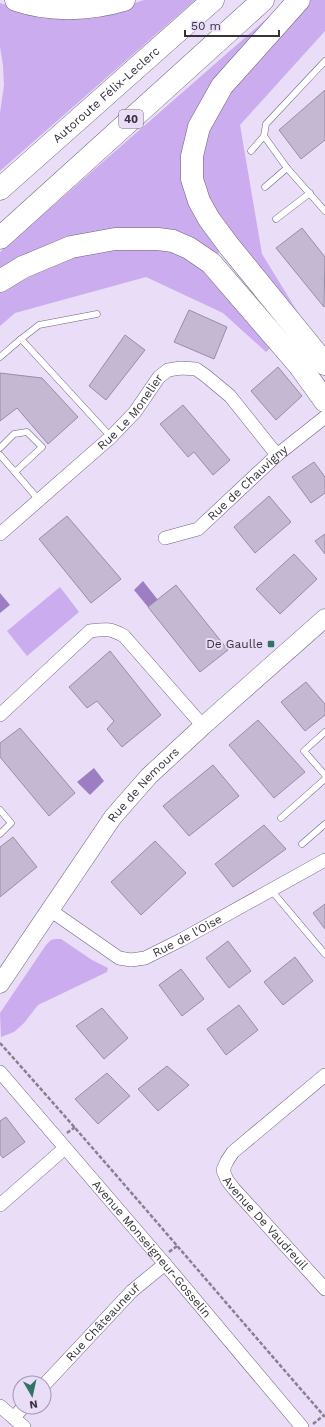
<svg xmlns="http://www.w3.org/2000/svg" width="325" height="1427" font-family="'Work Sans',sans-serif">
  <rect width="100%" height="100%" fill="#e9ddf8"/>
  <g fill="#cbacee">
    <polygon points="144,0 195,0 0,171 0,113 4,85 3,65 0,47 0,3 23,10 122,7"/>
    <polygon points="303,0 325,0 325,31 240,125 262,254 305,324 255,269 200,192 202,132 215,106"/>
    <polygon points="272,14 277,18 189,134 222,249 216,255 159,232 0,275 0,252"/>
    <polygon points="111,246 169,248 212,274 274,344 266,352 223,313 146,277 15,313 0,326 0,292 71,256"/>
    <polygon points="60,587 79,612 27,656 7,631"/>
    <polygon points="55,939 61,939 92,960 108,968 107,972 38,1005 24,1023 14,1032 1,1037 0,1013 46,945 51,940"/>
  </g>
  <g fill="#9e7ec2">
    <polygon points="143,581 158,600 148,607 134,590"/>
    <polygon points="0,593 10,605 0,613"/>
    <polygon points="94,768 104,781 90,795 77,782"/>
  </g>
  <g fill="#c4b8d2" stroke="#988da6">
    <polygon points="325,90 325,140 301,159 279,130"/>
    <polygon points="302,228 325,257 324,307 276,248"/>
    <polygon points="189,310 227,327 214,359 174,342"/>
    <polygon points="125,335 145,350 106,400 89,386"/>
    <polygon points="278,367 302,396 276,420 251,391"/>
    <polygon points="0,373 42,378 78,417 48,444 17,408 0,421"/>
    <polygon points="183,405 230,460 213,475 194,452 188,457 160,424"/>
    <polygon points="314,462 325,477 325,493 311,503 292,477"/>
    <polygon points="269,496 291,522 255,553 234,527"/>
    <polygon points="67,516 121,579 91,603 39,539"/>
    <polygon points="325,534 325,554 315,541"/>
    <polygon points="294,554 317,579 280,614 256,589"/>
    <polygon points="176,585 228,650 200,672 148,607"/>
    <polygon points="110,651 161,715 122,747 107,729 114,721 97,701 87,708 69,687"/>
    <polygon points="306,682 325,704 325,715 305,731 281,702"/>
    <polygon points="258,720 305,772 274,798 229,745"/>
    <polygon points="20,728 75,793 49,816 0,757 0,743"/>
    <polygon points="213,765 239,796 189,836 163,806"/>
    <polygon points="264,825 286,849 233,887 215,864"/>
    <polygon points="13,837 37,867 0,897 0,847"/>
    <polygon points="155,841 186,873 141,915 111,882"/>
    <polygon points="325,904 325,929 313,913"/>
    <polygon points="228,941 251,971 229,988 206,958"/>
    <polygon points="295,957 313,981 283,1005 264,982"/>
    <polygon points="181,969 204,999 182,1016 159,985"/>
    <polygon points="239,1005 258,1030 226,1055 207,1029"/>
    <polygon points="102,1008 128,1038 104,1059 76,1026"/>
    <polygon points="167,1066 189,1085 158,1111 138,1089"/>
    <polygon points="107,1073 130,1096 98,1124 75,1099"/>
    <polygon points="6,1117 25,1142 3,1158 0,1154 0,1121"/>
  </g>
  <g fill="none" stroke-linecap="round" stroke-linejoin="round">
    <defs>
      <g id="lane">
        <polyline points="325,61 266,124 264,136 287,168 325,211"/>
        <polyline points="251,151 264,136"/>
        <polyline points="265,187 287,168"/>
        <polyline points="276,219 310,193"/>
        <polyline points="21,339 39,325 97,314"/>
        <polyline points="0,357 21,339 111,437"/>
        <polyline points="0,448 14,434 27,432 42,447 15,472"/>
        <polyline points="0,455 39,500"/>
        <polyline points="325,732 304,751 325,775"/>
        <polyline points="0,810 11,823 0,834"/>
        <polyline points="281,818 325,779"/>
        <polyline points="302,844 325,824"/>
        <polyline points="271,890 325,954"/>
      </g>
      <g id="street">
        <path id="s1" d="M0 534 111 437 135 412 159 377 168 370 181 368 196 369 206 376 230 396 277 455"/>
        <path id="s2" d="M165 538 198 529 277 455 325 417"/>
        <path d="M0 715 90 631C105 629 110 628 124 636L203 726"/>
        <path id="s3" d="M50 910 119 958 131 960 145 958 181 940 325 860"/>
        <path id="s4" d="M0 1072 165 1264 302 1427"/>
        <path id="s5" d="M325 1075 233 1152 227 1161 223 1170 227 1180 234 1189 325 1289"/>
        <polyline points="0,1205 65,1148"/>
        <path id="s6" d="M44 1385 132 1291 165 1264"/>
        <polyline points="0,1406 24,1427"/>
        <polyline points="14,1418 23,1407"/>
      </g>
      <g id="secondary">
        <path id="s7" d="M0 984 113 817 149 776 203 726 325 618"/>
      </g>
      <g id="highway">
        <path d="M16 0C50 12 90 10 124 0"/>
        <polyline points="299,0 222,86 199,127 192,156 192,179 199,201 209,219 229,246 325,364"/>
        <path id="s8" d="M0 189 213 0"/>
        <polyline points="0,238 263,0"/>
        <polyline points="0,281 23,267 71,247 115,239 158,239 173,241 189,248 211,263 299,365 325,401"/>
      </g>
    </defs>
    <use href="#lane" stroke="#6e647b" stroke-width="7"/>
    <use href="#street" stroke="#6e647b" stroke-width="14"/>
    <use href="#secondary" stroke="#6e647b" stroke-width="19"/>
    <use href="#highway" stroke="#6e647b" stroke-width="23"/>
    <g stroke="#888091" stroke-width="2.5" stroke-dasharray="4 2" stroke-linecap="butt">
      <path d="M0 1043C110 1166 216 1292 325 1417"/>
      <polyline points="67,1133 75,1127"/>
      <polyline points="169,1252 177,1246"/>
      <polyline points="313,1424 324,1415"/>
    </g>
    <use href="#lane" stroke="#fff" stroke-width="6"/>
    <use href="#street" stroke="#fff" stroke-width="13"/>
    <use href="#secondary" stroke="#fff" stroke-width="18"/>
    <use href="#highway" stroke="#fff" stroke-width="22"/>
  </g>
  <rect fill="#317466" stroke="#e9ddf8" stroke-width="1.5" x="267" y="640" width="8" height="8" rx="2"/>
  <g text-anchor="middle" stroke-width="4" stroke-linejoin="round" paint-order="stroke">
    <rect fill="#e9ddf8" stroke="#6c6574" stroke-width="1" x="119" y="110" width="24" height="18" rx="3"/>
    <g font-size="11" font-weight="bold" fill="#37323c">
      <text x="131" y="123">40</text>
    </g>
    <g font-size="12" fill="#37323c" stroke="#e9ddf8">
      <text dy="4" stroke="none"><textPath href="#s8" startOffset="142">Autoroute Félix-Leclerc</textPath></text>
      <text dy="4" stroke="none"><textPath href="#s1" startOffset="179">Rue Le Monelier</textPath></text>
      <text dy="4" stroke="none"><textPath href="#s2" startOffset="102">Rue de Chauvigny</textPath></text>
      <text dy="4" stroke="none"><textPath href="#s7" startOffset="246">Rue de Nemours</textPath></text>
      <text dy="4" stroke="none"><textPath href="#s3" startOffset="158">Rue de l'Oise</textPath></text>
      <text dy="4" stroke="none"><textPath href="#s5" startOffset="209">Avenue De Vaudreuil</textPath></text>
      <text dy="4" stroke="none"><textPath href="#s4" startOffset="233">Avenue Monseigneur-Gosselin</textPath></text>
      <text dy="4" stroke="none"><textPath href="#s6" startOffset="86">Rue Châteauneuf</textPath></text>
    </g>
    <g font-size="12" fill="#37323c" stroke="#e9ddf8" text-anchor="end">
      <text x="263" y="648">De Gaulle</text>
    </g>
  </g>
  <g transform="translate(32 1395) rotate(171)"><circle r="19" fill="#e9ddf8" stroke="#a299ad"/>
  <path d="M0-3L7 15L0 10L-7 15Z" fill="#317466"/>
  <text y="-6" font-size="11" font-weight="bold" text-anchor="middle" fill="#37323c">N</text>
  </g>
  <path d="M185 30v6h94v-6" fill="none" stroke="#37323c" stroke-width="2"/>
  <text x="191" y="30" font-size="12" fill="#37323c" stroke="#e9ddf8" stroke-width="3" paint-order="stroke">50 m</text>
</svg>
